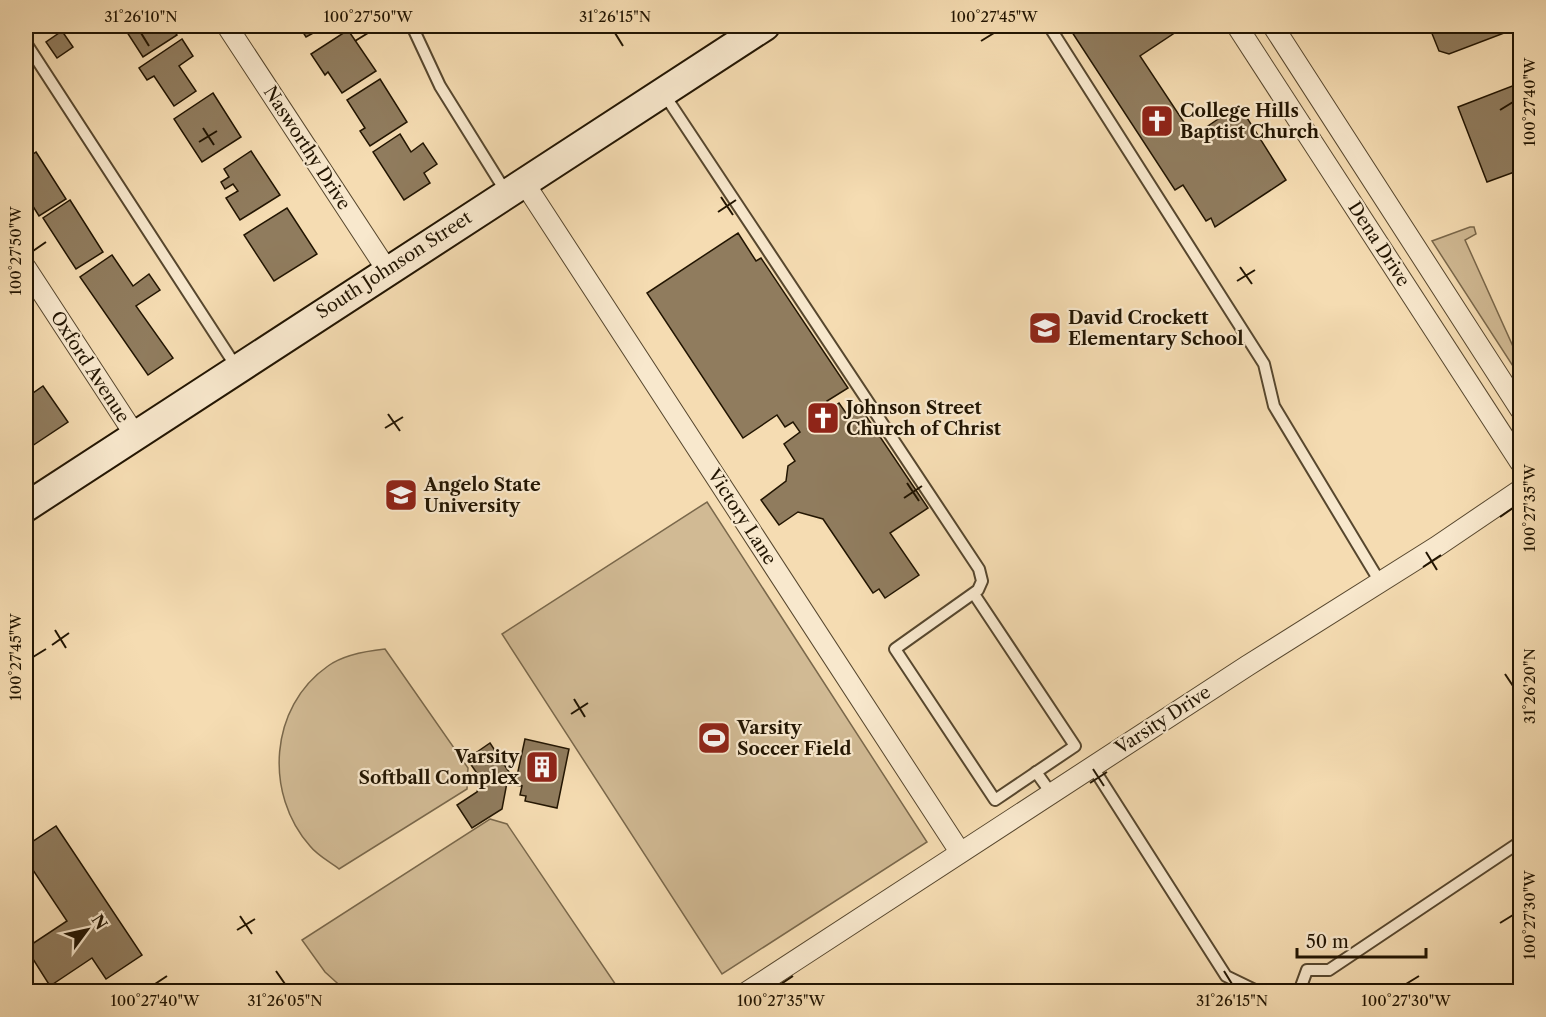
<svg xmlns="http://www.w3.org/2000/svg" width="1546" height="1017" font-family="'Libre Caslon Text',serif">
  <rect width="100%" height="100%" fill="#f5dcb2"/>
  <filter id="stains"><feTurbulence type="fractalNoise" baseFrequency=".00333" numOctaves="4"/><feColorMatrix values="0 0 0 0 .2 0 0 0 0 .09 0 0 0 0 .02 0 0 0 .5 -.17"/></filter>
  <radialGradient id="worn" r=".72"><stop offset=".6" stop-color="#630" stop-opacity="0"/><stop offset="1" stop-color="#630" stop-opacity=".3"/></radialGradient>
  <g fill="#d1ba94" stroke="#7a684b" stroke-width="1.5">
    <polygon points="1470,227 1474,227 1476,234 1465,240 1520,362 1520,377 1432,241"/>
    <polygon points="707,502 927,842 722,974 502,634"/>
    <path d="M385 649 468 768 467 789 339 869C330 862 317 855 310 846 264 794 269 707 328 666 343 655 366 651 385 649Z"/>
    <polygon points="490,819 507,824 620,991 346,991 325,972 302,940"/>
  </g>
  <g fill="#907c5e" stroke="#221502" stroke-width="1.5">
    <polygon points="123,26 171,26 177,35 143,57"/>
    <polygon points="299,26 326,26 306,37"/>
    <polygon points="1068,26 1185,26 1140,56 1193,136 1239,105 1286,180 1215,227 1211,218 1206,221 1183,185 1175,190"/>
    <polygon points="1429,26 1520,26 1520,27 1449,54 1439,51"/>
    <polygon points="348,30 376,71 342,93 328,72 325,75 311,54"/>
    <polygon points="62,31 73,47 57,58 46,42"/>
    <polygon points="182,39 193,56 179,66 196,91 174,106 154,76 147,80 139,68"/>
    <polygon points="380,79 407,122 370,146 360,131 365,128 347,100"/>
    <polygon points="1520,83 1520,170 1487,182 1458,107"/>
    <polygon points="213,93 241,137 202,162 174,119"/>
    <polygon points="400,134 411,152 423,143 437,164 424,173 430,183 404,200 373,152"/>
    <polygon points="251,151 280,195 240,220 226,198 238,191 233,184 225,189 221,182 229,177 224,169"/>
    <polygon points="36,152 66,199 39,216 26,195 26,159"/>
    <polygon points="70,200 103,252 76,269 43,218"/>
    <polygon points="287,208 317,254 274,281 244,235"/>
    <polygon points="738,233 756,261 761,258 848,388 827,401 832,408 839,403 846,413 858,404 928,508 890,533 919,575 885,598 879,589 873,593 823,519 798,512 779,525 761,500 786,481 788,466 795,461 784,444 800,432 793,422 785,427 777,415 743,438 647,293"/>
    <polygon points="112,255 133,286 149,274 160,290 136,306 173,358 148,375 80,277"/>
    <polygon points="26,367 33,379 26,384"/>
    <polygon points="43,386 68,422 32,446 26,436 26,398"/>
    <polygon points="525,739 569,749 557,808 525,801 526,796 520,795 522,786 515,785"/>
    <polygon points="490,743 509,772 502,809 472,828 457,805 477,792 481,779 467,759"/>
    <polygon points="56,826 142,955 106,979 92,958 50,986 26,948 67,921 33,870 26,875 26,846"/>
  </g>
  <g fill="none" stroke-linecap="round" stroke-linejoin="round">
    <defs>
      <g id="lane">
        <polyline points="412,26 440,86 506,192"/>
        <polyline points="1049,26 1264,364 1274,406 1380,582"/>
        <polyline points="26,43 237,368"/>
        <polyline points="664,94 979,569 982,581 978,590 895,649 995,800 1075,746 974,594"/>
        <polyline points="1092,766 1226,976 1259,992"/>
        <polyline points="1036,772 1051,793"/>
        <polyline points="1299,992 1307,970 1329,970 1520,842"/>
      </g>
      <g id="street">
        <polyline points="227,26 387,270"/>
        <polyline points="1237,26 1520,462"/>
        <polyline points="1273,26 1520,409"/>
        <polyline points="523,181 960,852"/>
        <polyline points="26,268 135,435"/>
        <polyline points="747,992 1247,666 1436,547 1520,490"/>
      </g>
      <polyline id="secondary" points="26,507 765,26"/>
    </defs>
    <use href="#lane" stroke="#57472e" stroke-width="14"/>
    <use href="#street" stroke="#57472e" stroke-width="22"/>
    <use href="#secondary" stroke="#221502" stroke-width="32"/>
    <use href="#lane" stroke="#f8e8cd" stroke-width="10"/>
    <use href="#street" stroke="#f8e8cd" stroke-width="20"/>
    <use href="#secondary" stroke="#f8e8cd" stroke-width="28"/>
  </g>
  <path fill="none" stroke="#221502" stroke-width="2" d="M141 33 149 46M615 33 623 46M355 41 368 33M981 41 994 33M1500 110 1513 102M203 128 214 145M199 142 217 131M721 197 733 215M718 212 736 200M33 251 46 242M1240 267 1252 284M1237 281 1255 270M388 414 400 431M385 428 403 417M907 483 919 501M904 498 922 486M1500 517 1513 508M1426 552 1437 570M1423 567 1441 555M55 630 66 648M52 645 69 633M33 657 46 649M1505 674 1513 686M574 699 585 717M571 714 588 703M1093 769 1104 786M1090 783 1107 772M240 916 252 934M1500 923 1513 915M237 930 255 919M276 971 285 984M1224 971 1232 984M155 984 167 976M781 984 793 976M1406 984 1419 976"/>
  <defs>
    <symbol id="church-square" viewBox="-11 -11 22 22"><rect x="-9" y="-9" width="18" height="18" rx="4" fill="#8f2418" stroke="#f8e8cd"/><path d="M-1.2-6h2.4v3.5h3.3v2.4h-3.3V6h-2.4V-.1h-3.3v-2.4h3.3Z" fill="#fff"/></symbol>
    <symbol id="school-square" viewBox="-11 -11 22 22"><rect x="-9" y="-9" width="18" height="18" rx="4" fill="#8f2418" stroke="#f8e8cd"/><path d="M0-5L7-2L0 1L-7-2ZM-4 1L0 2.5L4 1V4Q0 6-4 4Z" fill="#fff"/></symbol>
    <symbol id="university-square" viewBox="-11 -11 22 22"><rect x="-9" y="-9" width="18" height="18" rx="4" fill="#8f2418" stroke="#f8e8cd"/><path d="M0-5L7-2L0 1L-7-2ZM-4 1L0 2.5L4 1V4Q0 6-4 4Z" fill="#fff"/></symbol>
    <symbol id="stadium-square" viewBox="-11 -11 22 22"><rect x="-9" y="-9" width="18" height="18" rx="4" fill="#8f2418" stroke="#f8e8cd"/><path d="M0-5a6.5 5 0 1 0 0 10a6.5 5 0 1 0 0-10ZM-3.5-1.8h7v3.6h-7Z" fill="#fff"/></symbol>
    <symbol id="building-square" viewBox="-11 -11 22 22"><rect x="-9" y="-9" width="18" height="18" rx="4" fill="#8f2418" stroke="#f8e8cd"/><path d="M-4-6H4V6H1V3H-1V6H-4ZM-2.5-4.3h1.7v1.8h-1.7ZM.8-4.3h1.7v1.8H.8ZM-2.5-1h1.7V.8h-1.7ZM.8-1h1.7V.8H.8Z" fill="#fff"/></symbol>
  </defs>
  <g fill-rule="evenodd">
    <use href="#church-square" x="1138" y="102" width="38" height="38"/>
    <use href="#school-square" x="1026" y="309" width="38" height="38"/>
    <use href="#church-square" x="804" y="399" width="38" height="38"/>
    <use href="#university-square" x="382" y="476" width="38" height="38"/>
    <use href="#stadium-square" x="695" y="719" width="38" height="38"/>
    <use href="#building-square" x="523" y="748" width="38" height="38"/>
  </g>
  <g text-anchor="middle" stroke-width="4.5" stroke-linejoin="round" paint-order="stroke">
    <g font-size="18" font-weight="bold" fill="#221502" stroke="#f8e8cd" text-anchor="start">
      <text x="1180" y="117">College Hills<tspan x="1180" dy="21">Baptist Church</tspan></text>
      <text x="1068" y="324">David Crockett<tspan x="1068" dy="21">Elementary School</tspan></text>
      <text x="846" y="414">Johnson Street<tspan x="846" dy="21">Church of Christ</tspan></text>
      <text x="424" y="491">Angelo State<tspan x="424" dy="21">University</tspan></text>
      <text x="737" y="734">Varsity<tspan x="737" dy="21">Soccer Field</tspan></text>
      <text x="519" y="763" text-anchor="end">Varsity<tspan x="519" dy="21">Softball Complex</tspan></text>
    </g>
    <g font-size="18" fill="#221502" stroke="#f8e8cd">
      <text transform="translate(307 148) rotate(57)" y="6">Nasworthy Drive</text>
      <text transform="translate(1379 244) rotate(57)" y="6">Dena Drive</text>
      <text transform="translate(394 265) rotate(-33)" y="6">South Johnson Street</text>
      <text transform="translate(90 367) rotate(57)" y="6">Oxford Avenue</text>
      <text transform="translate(742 517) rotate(57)" y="6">Victory Lane</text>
      <text transform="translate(1163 720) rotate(-33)" y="6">Varsity Drive</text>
    </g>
  </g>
  <rect width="1546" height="1017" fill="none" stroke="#f5dcb2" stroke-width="66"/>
  <g transform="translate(87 930) rotate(57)" stroke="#f8e8cd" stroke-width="4.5" paint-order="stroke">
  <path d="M0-4.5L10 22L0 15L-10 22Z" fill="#221502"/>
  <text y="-9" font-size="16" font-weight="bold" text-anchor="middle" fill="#221502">N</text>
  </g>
  <path d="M1297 948v9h129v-9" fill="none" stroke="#221502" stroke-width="3"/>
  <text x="1306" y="948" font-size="18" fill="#221502" stroke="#f8e8cd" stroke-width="4.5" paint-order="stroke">50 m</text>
  <rect x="33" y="33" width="1480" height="951" fill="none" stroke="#221502" stroke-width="2"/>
  <g font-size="15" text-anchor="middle" fill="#221502">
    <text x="141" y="22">31°26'10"N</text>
    <text x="368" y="22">100°27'50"W</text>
    <text x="615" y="22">31°26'15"N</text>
    <text x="994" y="22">100°27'45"W</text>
    <text transform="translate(1530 102) rotate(-90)" y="5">100°27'40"W</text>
    <text transform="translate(16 251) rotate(-90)" y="5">100°27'50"W</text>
    <text transform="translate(1530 508) rotate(-90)" y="5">100°27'35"W</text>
    <text transform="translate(16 657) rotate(-90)" y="5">100°27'45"W</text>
    <text transform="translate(1530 686) rotate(-90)" y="5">31°26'20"N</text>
    <text transform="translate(1530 915) rotate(-90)" y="5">100°27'30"W</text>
    <text x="155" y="1006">100°27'40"W</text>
    <text x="285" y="1006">31°26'05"N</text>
    <text x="781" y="1006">100°27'35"W</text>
    <text x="1232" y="1006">31°26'15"N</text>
    <text x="1406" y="1006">100°27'30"W</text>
  </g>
  <rect width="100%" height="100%" filter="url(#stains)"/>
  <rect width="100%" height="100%" fill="url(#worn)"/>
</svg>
